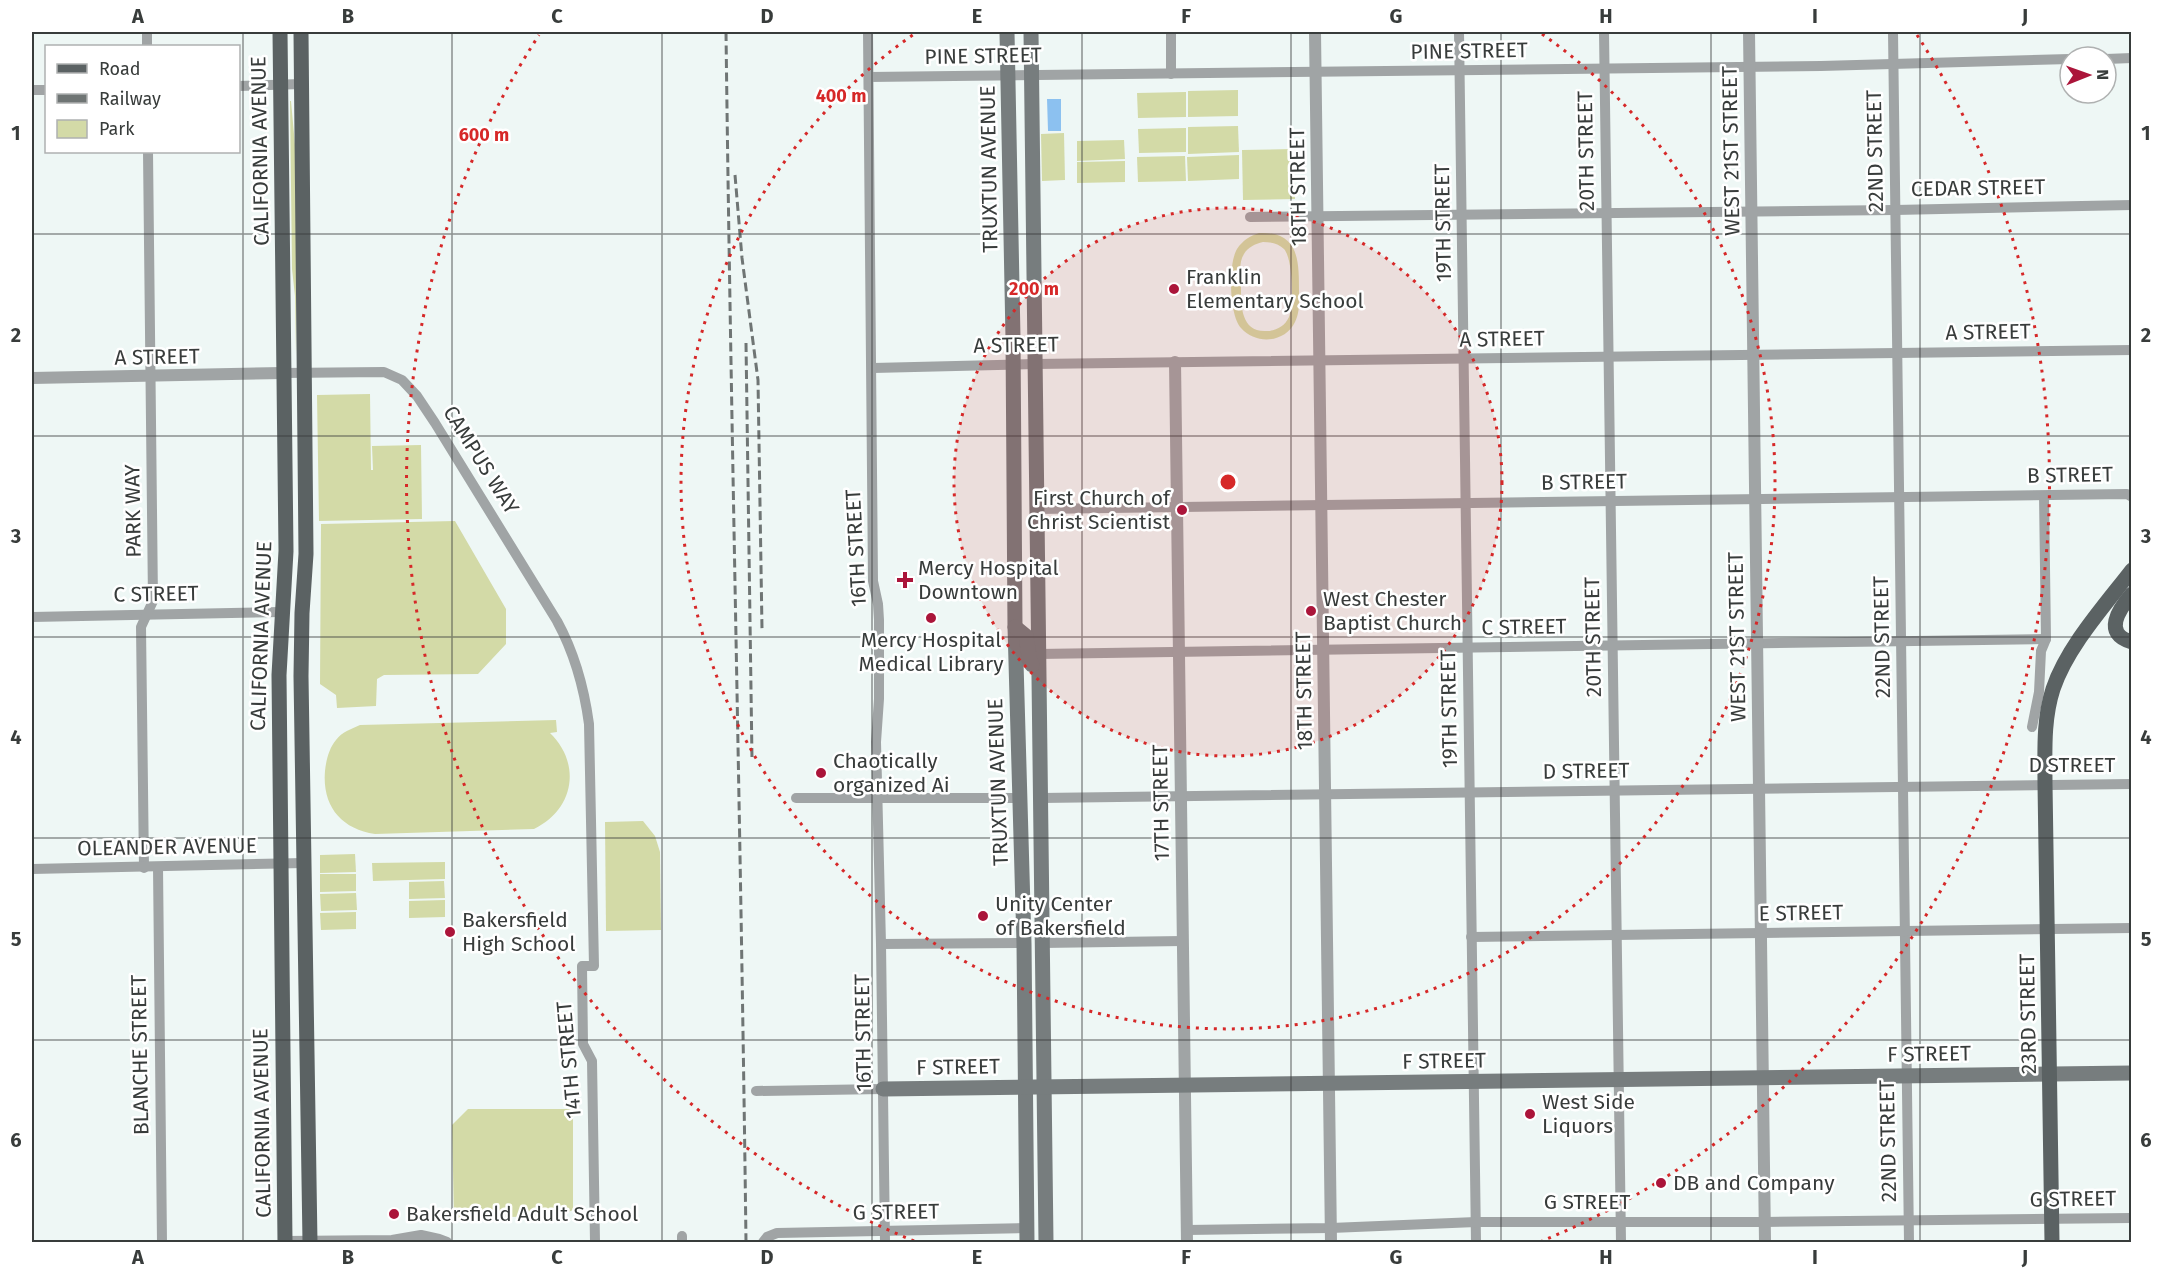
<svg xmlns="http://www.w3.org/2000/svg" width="2163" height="1274" font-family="'Fira Sans',sans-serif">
  <rect width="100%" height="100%" fill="#eef7f5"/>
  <g fill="#d3daa7" fill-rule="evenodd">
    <polygon points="1238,90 1238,116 1188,117 1188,91"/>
    <polygon points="1186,92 1186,117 1138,118 1137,93"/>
    <polygon points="290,101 291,101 295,145 297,269 296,355 295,296 292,269"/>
    <polygon points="1238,126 1239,152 1188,154 1188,127"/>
    <polygon points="1186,128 1186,152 1139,153 1138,129"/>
    <polygon points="1064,133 1065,180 1042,181 1041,134"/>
    <polygon points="1124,140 1125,159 1077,161 1077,141"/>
    <polygon points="1293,149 1295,199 1243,200 1242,150"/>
    <polygon points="1239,155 1239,179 1188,181 1187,157"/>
    <polygon points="1185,156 1186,181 1138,182 1137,157"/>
    <polygon points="1125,161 1125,182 1077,183 1077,162"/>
    <path d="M1259 233C1299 231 1299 261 1299 291 1299 301 1300 312 1295 322 1285 343 1256 345 1241 328 1229 315 1228 264 1237 249 1243 240 1250 236 1259 233ZM1263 242C1270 242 1278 243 1284 249 1293 259 1294 305 1289 317 1285 326 1276 331 1267 331 1240 333 1241 304 1241 286 1241 276 1238 263 1244 254 1248 247 1255 244 1263 242Z"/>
    <polygon points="370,394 371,470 373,470 372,446 421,445 422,519 319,521 317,395"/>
    <polygon points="455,521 506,609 506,644 478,674 384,675 377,679 376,706 337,708 336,695 320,684 321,524"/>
    <path d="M556 720 557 732 550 733C582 764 574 810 534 829L375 834C341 829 322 806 325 771 326 761 329 748 336 740 342 732 351 729 360 725Z"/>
    <polygon points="643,821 655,836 660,852 661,930 606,931 605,822"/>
    <polygon points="355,854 356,872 320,873 320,855"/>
    <polygon points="445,862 445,879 373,881 372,863"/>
    <polygon points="320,874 356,874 356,891 320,892"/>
    <polygon points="444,881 445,898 409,899 409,882"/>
    <polygon points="356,893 357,910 321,911 320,894"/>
    <polygon points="445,900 445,917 409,918 409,901"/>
    <polygon points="356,912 356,929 321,930 320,913"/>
    <polygon points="468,1109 573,1109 573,1210 559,1216 454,1218 452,1125"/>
  </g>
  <polygon fill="#8cc1f0" points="1047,99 1061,99 1061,131 1048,131"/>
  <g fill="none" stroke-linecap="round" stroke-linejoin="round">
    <g stroke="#a0a4a5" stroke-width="10">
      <polyline points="147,32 147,46"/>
      <polyline points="868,32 873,581 878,604 879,620 879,699 876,742 881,944 885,1242"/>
      <polyline points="1171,32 1171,74"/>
      <polyline points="1459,32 1476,1242"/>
      <polyline points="1604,32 1621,1242"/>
      <polyline points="1893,32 1909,1242"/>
      <polyline points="2106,59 2132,58"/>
      <polyline points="869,77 1821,66 2070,59"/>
      <polyline points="238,86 301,84"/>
      <polyline points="32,90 46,90"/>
      <polyline points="1250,217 1895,210 2132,205"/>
      <polyline points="873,368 1035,364 2132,350"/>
      <path d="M283 373 384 372 402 380 417 396 435 423 557 621C575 654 584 687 589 724L594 966H582L583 1044 592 1061 595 1242"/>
      <polyline points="1037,509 2127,494 2132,497"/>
      <polyline points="32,617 281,612"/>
      <polyline points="1038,654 2046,639"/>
      <polyline points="2032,727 2039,692 2041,651 2046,639 2044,496"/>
      <polyline points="796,798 1020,798"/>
      <polyline points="1041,798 2132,784"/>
      <polyline points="158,867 162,1242"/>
      <polyline points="144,868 141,627 153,601 148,152"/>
      <polyline points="32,869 304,863"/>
      <polyline points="1471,937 2132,928"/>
      <polyline points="1042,943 1183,941"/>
      <polyline points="881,944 1024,943"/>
      <polyline points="756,1091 883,1089"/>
      <polyline points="1187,1230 1331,1228 1476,1222 1764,1222 2132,1218"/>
      <polyline points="285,1241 392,1240 421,1235 439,1239 447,1242"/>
      <polyline points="682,1242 682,1236"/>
      <polyline points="763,1242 767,1237 777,1233 1027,1228"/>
    </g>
    <g stroke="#a0a4a5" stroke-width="12">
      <polyline points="1315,32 1331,1242"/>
      <polyline points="1749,32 1765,1242"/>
      <polyline points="1175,362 1187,1242"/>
      <polyline points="32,378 283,373"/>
    </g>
    <g stroke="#777d7e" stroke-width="15">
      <polyline points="1007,32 1013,338 1015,627 1024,943 1027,1242"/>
      <polyline points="1031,32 1046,1242"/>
      <polyline points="1015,627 1026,636 1030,662 1032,665"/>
      <polyline points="883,1089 2132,1073"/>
    </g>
    <g stroke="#5b6263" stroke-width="15">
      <polyline points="280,32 286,551 279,675 285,1242"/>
      <polyline points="301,32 306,554 302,613 301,676 310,1242"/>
      <path d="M2132 594C2119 609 2102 634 2132 642"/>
      <path d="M2052 1242 2045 784C2045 752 2043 720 2053 689 2067 647 2105 605 2132 570"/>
    </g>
    <g stroke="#6f7574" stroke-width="3" stroke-dasharray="9 4.5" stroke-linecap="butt">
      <path d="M726 32C731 435 741 839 746 1242"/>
      <polyline points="735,175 742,258 758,380 762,629"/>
      <polyline points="746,343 752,759"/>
    </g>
  </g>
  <path fill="none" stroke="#383c3b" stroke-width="1.5" stroke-opacity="0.55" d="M243 32V1242M452 32V1242M662 32V1242M872 32V1242M1082 32V1242M1291 32V1242M1501 32V1242M1711 32V1242M1920 32V1242M32 234H2132M32 436H2132M32 637H2132M32 838H2132M32 1040H2132"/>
  <circle cx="1228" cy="482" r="274" fill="#d62828" fill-opacity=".12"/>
  <g fill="none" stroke="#d62828" stroke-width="3" stroke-dasharray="3 6">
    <circle cx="1228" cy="482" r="274"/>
    <path d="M1542 34A547 547 0 1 1 914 34"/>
    <path d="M914 1241A821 821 0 0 1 539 35M1917 35A821 821 0 0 1 1542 1241"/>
  </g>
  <g fill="#ab153a" stroke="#fff" stroke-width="2">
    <circle cx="1174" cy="289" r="6"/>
    <circle cx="1182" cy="510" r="6"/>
    <path d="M902 571h6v6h6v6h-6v6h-6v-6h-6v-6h6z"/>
    <circle cx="1311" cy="611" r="6"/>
    <circle cx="931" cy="618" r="6"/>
    <circle cx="821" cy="773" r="6"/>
    <circle cx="983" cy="916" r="6"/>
    <circle cx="450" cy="932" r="6"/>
    <circle cx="1530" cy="1114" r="6"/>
    <circle cx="1661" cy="1183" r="6"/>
    <circle cx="394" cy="1214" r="6"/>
  </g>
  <g text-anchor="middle" stroke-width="5" stroke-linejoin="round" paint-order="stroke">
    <g font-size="21" fill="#383c3b" stroke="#fff">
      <text transform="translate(1469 51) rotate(-1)" y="7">PINE STREET</text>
      <text transform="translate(983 56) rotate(-1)" y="7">PINE STREET</text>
      <text transform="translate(260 151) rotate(-91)" y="7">CALIFORNIA AVENUE</text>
      <text transform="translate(1586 151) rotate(-91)" y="7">20TH STREET</text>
      <text transform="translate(1731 151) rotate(-91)" y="7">WEST 21ST STREET</text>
      <text transform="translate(1875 151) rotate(-91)" y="7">22ND STREET</text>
      <text transform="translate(989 169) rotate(-91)" y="7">TRUXTUN AVENUE</text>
      <text transform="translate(1298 187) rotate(-91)" y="7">18TH STREET</text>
      <text transform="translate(1978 188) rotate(-1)" y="7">CEDAR STREET</text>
      <text transform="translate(1443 223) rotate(-91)" y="7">19TH STREET</text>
      <text transform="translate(1988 332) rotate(-1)" y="7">A STREET</text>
      <text transform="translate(1502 339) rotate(-1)" y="7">A STREET</text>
      <text transform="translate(1016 345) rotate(-1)" y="7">A STREET</text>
      <text transform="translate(157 357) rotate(-1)" y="7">A STREET</text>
      <text transform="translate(481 460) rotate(58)" y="7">CAMPUS WAY</text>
      <text transform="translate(2070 475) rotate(-1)" y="7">B STREET</text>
      <text transform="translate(1584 482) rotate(-1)" y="7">B STREET</text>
      <text transform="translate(133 511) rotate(-91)" y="7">PARK WAY</text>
      <text transform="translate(856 548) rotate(-93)" y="7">16TH STREET</text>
      <text transform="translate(156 594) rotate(-1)" y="7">C STREET</text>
      <text transform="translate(1524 627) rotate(-1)" y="7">C STREET</text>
      <text transform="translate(261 636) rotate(-88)" y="7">CALIFORNIA AVENUE</text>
      <text transform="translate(1593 637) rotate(-91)" y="7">20TH STREET</text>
      <text transform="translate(1737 637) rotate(-91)" y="7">WEST 21ST STREET</text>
      <text transform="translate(1882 637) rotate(-91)" y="7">22ND STREET</text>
      <text transform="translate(1304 691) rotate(-91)" y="7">18TH STREET</text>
      <text transform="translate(1449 709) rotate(-91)" y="7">19TH STREET</text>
      <text x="2072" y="772">D STREET</text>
      <text transform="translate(1586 771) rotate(-1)" y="7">D STREET</text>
      <text transform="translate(998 782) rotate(-92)" y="7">TRUXTUN AVENUE</text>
      <text transform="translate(1161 803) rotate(-91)" y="7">17TH STREET</text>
      <text transform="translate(167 847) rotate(-1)" y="7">OLEANDER AVENUE</text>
      <text transform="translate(1801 913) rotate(-1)" y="7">E STREET</text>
      <text transform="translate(2028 1014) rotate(-91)" y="7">23RD STREET</text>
      <text transform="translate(863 1033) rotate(-91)" y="7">16TH STREET</text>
      <text transform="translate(1929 1054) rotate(-1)" y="7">F STREET</text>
      <text transform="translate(140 1055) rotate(-91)" y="7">BLANCHE STREET</text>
      <text transform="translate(569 1060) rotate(-95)" y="7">14TH STREET</text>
      <text transform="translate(1444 1061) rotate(-1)" y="7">F STREET</text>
      <text transform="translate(958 1067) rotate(-1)" y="7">F STREET</text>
      <text transform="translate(262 1123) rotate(-91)" y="7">CALIFORNIA AVENUE</text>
      <text transform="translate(1888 1141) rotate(-91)" y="7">22ND STREET</text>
      <text transform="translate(2073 1199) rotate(-1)" y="7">G STREET</text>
      <text x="1587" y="1209">G STREET</text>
      <text transform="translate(896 1212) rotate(-1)" y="7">G STREET</text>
    </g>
    <g font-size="21" fill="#383c3b" stroke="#fff" text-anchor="start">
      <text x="1186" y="284">Franklin<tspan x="1186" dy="24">Elementary School</tspan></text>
      <text x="1170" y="505" text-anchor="end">First Church of<tspan x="1170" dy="24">Christ Scientist</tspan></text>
      <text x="918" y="575">Mercy Hospital<tspan x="918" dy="24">Downtown</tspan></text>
      <text x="1323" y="606">West Chester<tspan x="1323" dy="24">Baptist Church</tspan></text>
      <text x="931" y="647" text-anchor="middle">Mercy Hospital<tspan x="931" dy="24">Medical Library</tspan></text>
      <text x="833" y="768">Chaotically<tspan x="833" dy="24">organized Ai</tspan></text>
      <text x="995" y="911">Unity Center<tspan x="995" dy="24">of Bakersfield</tspan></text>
      <text x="462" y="927">Bakersfield<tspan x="462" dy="24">High School</tspan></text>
      <text x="1542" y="1109">West Side<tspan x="1542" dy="24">Liquors</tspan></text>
      <text x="1673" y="1190">DB and Company</text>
      <text x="406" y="1221">Bakersfield Adult School</text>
    </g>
  </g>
  <circle cx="1228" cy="482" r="9" fill="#d62828" stroke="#fff" stroke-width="3"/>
  <g font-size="18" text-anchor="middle" font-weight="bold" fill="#d62828" stroke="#fff" stroke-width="5" stroke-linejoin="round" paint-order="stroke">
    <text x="841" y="102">400 m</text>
    <text x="484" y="141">600 m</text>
    <text x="1034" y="295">200 m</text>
  </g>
  <rect width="2163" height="1274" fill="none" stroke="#ffffff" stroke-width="66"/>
  <rect x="45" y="45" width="195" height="108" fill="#ffffff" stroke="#afb1b1" stroke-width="1.5"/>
  <rect x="57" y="64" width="30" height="9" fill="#5b6263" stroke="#afb1b1" stroke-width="1.5"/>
  <text x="99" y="75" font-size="18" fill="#383c3b">Road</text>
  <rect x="57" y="94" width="30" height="9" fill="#6f7574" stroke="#afb1b1" stroke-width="1.5"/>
  <text x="99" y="105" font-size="18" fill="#383c3b">Railway</text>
  <rect x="57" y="120" width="30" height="18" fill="#d3daa7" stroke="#afb1b1" stroke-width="1.5"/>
  <text x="99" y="135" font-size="18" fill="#383c3b">Park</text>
  <g transform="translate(2088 75) rotate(89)"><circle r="28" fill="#ffffff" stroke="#afb1b1" stroke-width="1.5"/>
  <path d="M0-4.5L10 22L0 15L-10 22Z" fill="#ab153a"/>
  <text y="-9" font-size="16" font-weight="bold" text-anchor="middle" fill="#383c3b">N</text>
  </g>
  <rect x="33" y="33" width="2097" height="1208" fill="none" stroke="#383c3b" stroke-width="2"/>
  <g font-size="20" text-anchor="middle" font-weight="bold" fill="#383c3b">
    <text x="138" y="23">A</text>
    <text x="348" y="23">B</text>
    <text x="557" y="23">C</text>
    <text x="767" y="23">D</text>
    <text x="977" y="23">E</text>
    <text x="1186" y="23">F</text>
    <text x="1396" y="23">G</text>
    <text x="1606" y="23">H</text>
    <text x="1815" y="23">I</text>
    <text x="2025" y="23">J</text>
    <text x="16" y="140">1</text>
    <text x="2146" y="140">1</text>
    <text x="16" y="342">2</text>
    <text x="2146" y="342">2</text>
    <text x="16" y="543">3</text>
    <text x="2146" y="543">3</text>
    <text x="16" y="744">4</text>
    <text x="2146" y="744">4</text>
    <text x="16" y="946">5</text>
    <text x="2146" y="946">5</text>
    <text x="16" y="1147">6</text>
    <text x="2146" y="1147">6</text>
    <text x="138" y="1264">A</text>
    <text x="348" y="1264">B</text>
    <text x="557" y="1264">C</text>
    <text x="767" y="1264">D</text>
    <text x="977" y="1264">E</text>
    <text x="1186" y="1264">F</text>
    <text x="1396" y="1264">G</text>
    <text x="1606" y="1264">H</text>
    <text x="1815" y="1264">I</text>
    <text x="2025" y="1264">J</text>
  </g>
</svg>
